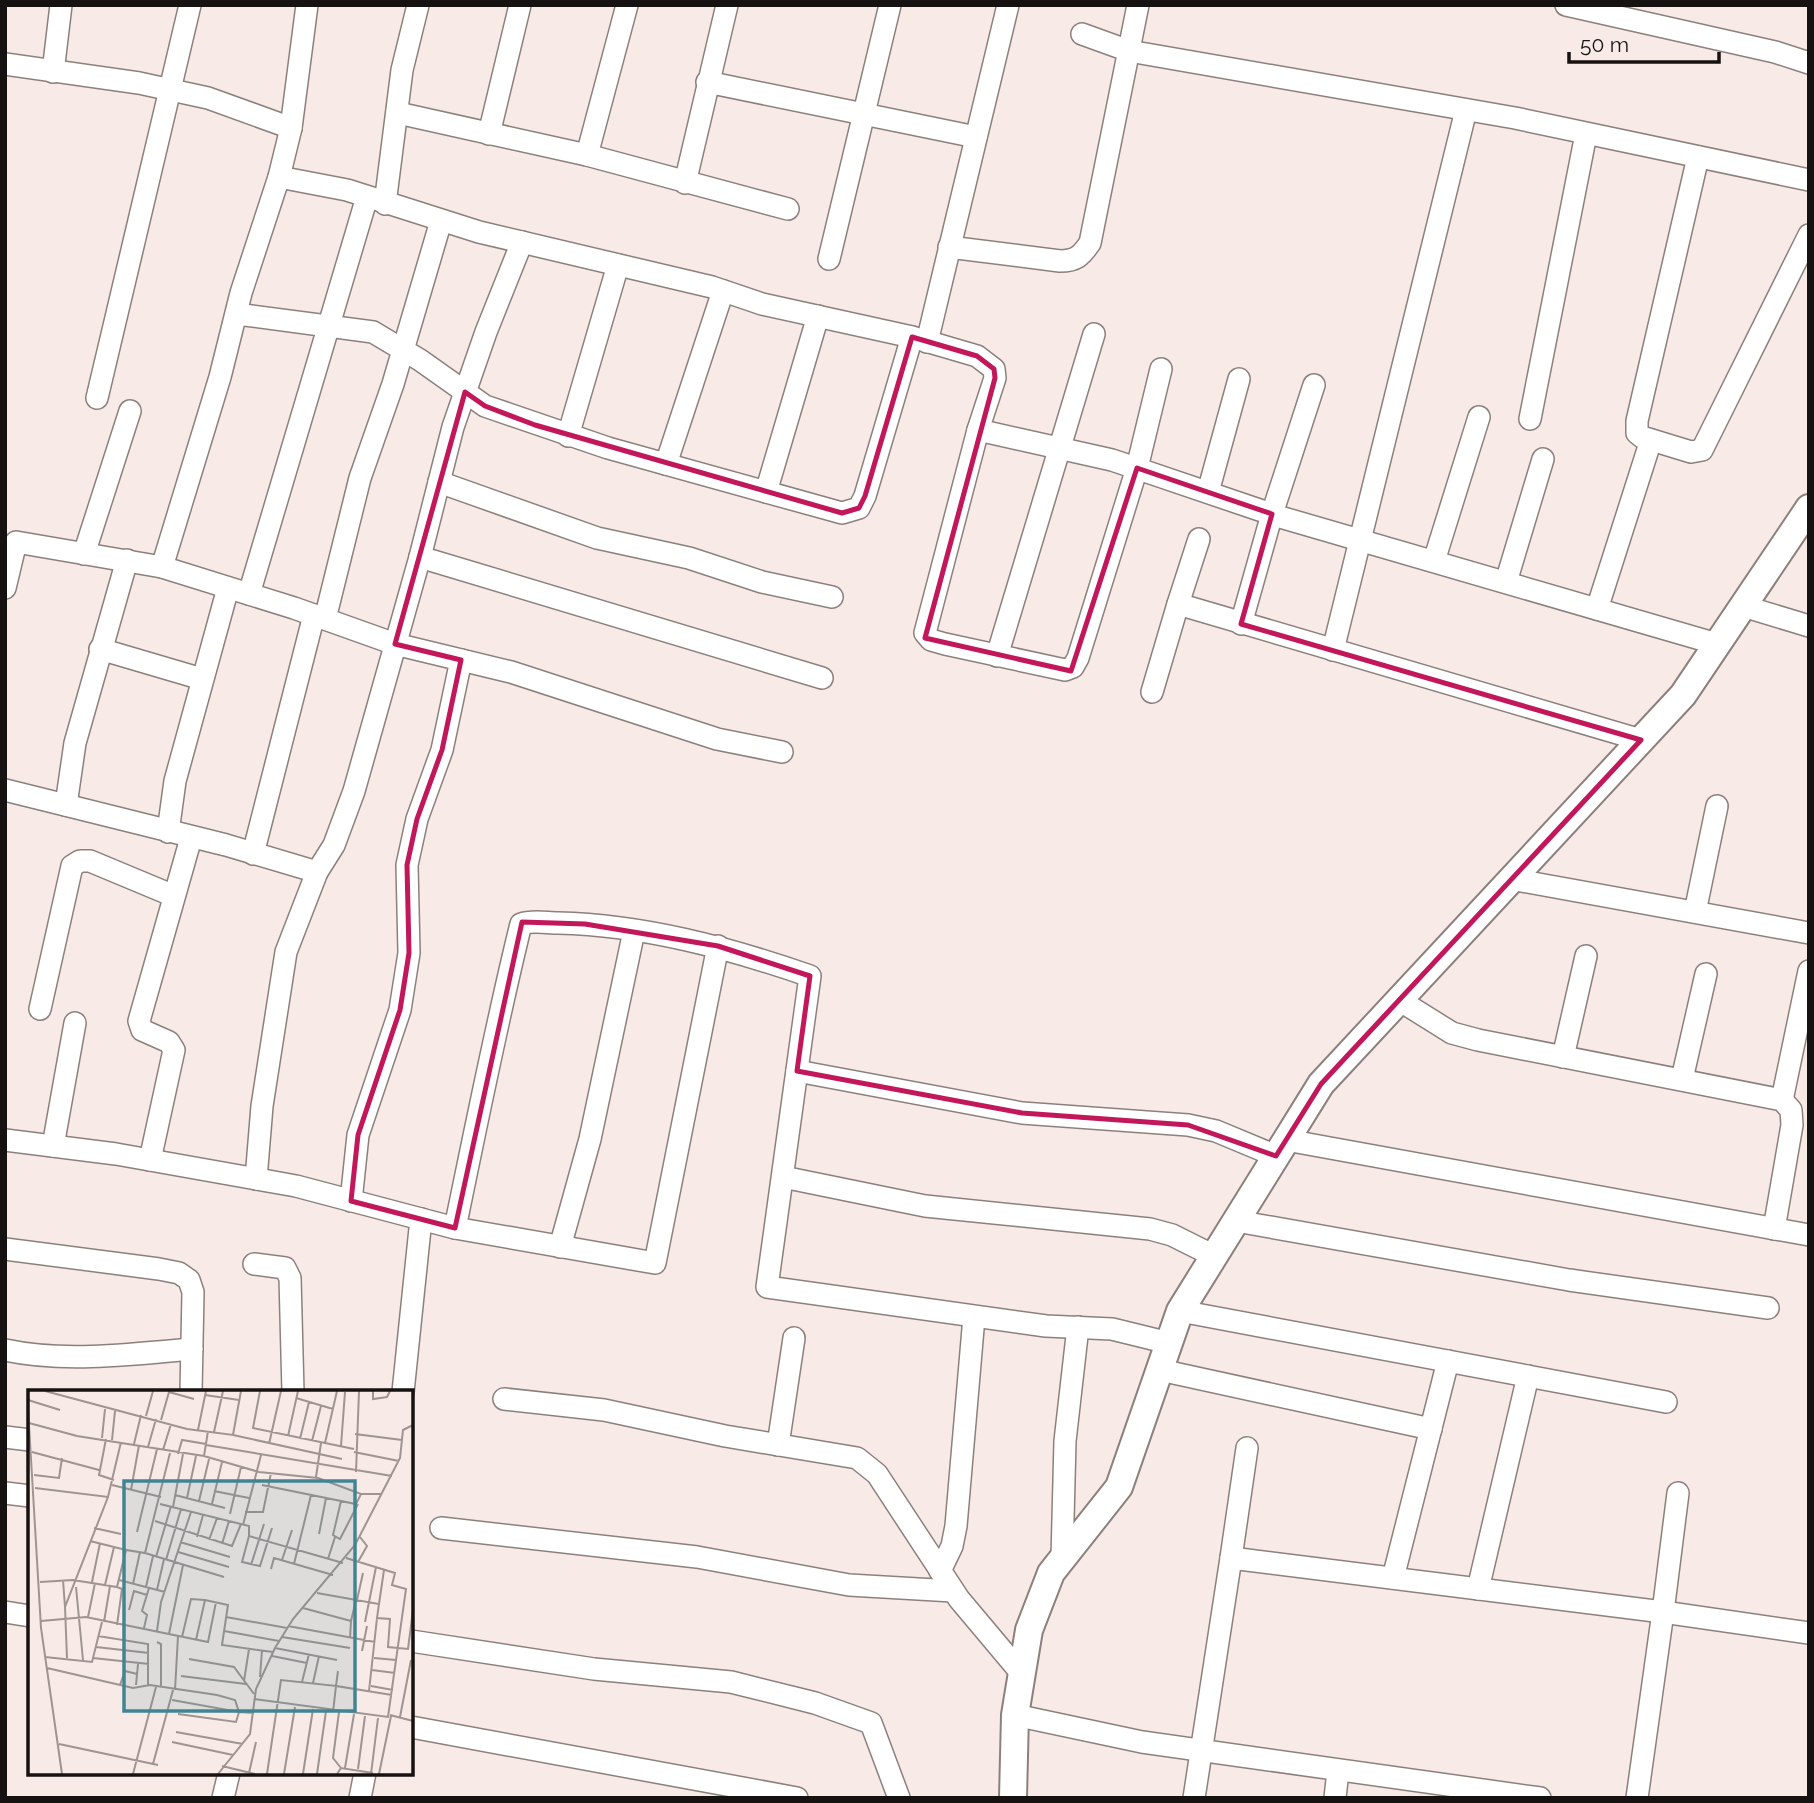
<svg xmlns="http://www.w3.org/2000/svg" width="1814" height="1803" font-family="Raleway,sans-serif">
  <rect width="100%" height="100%" fill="#f8ebe7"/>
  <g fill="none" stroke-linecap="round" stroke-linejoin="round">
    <defs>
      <g id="minor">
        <polyline points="1566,5 1775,52 1809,63"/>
        <polyline points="1082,34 1129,51 1515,118 1809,180"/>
        <polyline points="5,64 139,83 208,98 291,128"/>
        <polyline points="53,72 61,5"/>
        <polyline points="707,82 976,137"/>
        <polyline points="398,113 587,155 788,209"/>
        <polyline points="489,134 520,5"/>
        <polyline points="587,155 627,5"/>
        <polyline points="1698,157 1637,421 1637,433 1642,437 1691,452 1702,450 1809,235"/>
        <polyline points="279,177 347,190 479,232 712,287 762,304 912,337 977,356 994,369 995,378 978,430 1112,460 1280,517 1717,644"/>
        <polyline points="685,183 727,5"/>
        <polyline points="385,204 402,70 418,5"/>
        <path d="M949 247 1060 261C1076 261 1081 256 1090 243L1138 5"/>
        <polyline points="829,259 890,5"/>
        <polyline points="237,314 373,332 420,360 485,406 608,448 842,513 859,508 865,496 912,337"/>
        <polyline points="927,342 1008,5"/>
        <polyline points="97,398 190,5"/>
        <polyline points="1530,419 1586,134"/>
        <polyline points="978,430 925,633 931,640 945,644 1065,670 1073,667 1078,658 1137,468 1161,369"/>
        <polyline points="568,436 618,265"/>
        <polyline points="666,464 723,291"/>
        <polyline points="439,482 597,538 689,558 762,582 832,597"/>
        <polyline points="766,492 818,316"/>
        <polyline points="1208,492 1239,379"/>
        <polyline points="84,554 130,411"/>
        <polyline points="420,557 822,678"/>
        <polyline points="1434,561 1479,417"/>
        <polyline points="162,567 294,608 395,644 511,672 717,739 782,752"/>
        <polyline points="1506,582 1543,459"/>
        <polyline points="5,588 16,542 162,567 220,377 241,293 279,177 291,128 307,5"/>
        <polyline points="249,594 367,197"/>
        <polyline points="1178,604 1199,539"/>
        <polyline points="1743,606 1809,626"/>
        <polyline points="1597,609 1651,440"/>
        <polyline points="325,619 360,478 393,384 441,221"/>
        <polyline points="1241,624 1272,514 1314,385"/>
        <polyline points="100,649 202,679"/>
        <polyline points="1333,650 1466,110"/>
        <polyline points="997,656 1094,334"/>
        <polyline points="1152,692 1178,604 1641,740"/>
        <polyline points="5,790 226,845 317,872"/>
        <polyline points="66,805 75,743 127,560"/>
        <polyline points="168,832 175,781 228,588"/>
        <polyline points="253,854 314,615"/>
        <polyline points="1511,879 1809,933"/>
        <polyline points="1695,912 1717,806"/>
        <polyline points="1399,1000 1452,1033 1478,1040 1782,1100 1791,1110 1792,1125 1774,1229"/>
        <polyline points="40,1009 72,866 80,861 90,861 174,896"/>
        <polyline points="1563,1057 1586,956"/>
        <polyline points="797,1071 1022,1113 1188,1125 1216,1131 1276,1156"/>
        <polyline points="1682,1079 1706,974"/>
        <polyline points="1782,1100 1809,971"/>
        <polyline points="5,1140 116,1154 296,1186 455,1228 655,1263 718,946"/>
        <polyline points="1286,1140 1809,1235"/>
        <polyline points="53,1146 75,1023"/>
        <polyline points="150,1160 174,1050 169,1042 142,1030 139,1021 191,838"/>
        <polyline points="783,1177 925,1206 1150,1229 1172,1235 1214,1256"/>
        <polyline points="256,1179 262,1106 286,952 317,872 334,845 354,791 420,557 453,427 486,332 522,242"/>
        <polyline points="351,1201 358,1135 400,1010 409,953 407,865 417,819 442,750 461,660"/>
        <polyline points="1236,1221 1569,1280 1768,1308"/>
        <path d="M455 1228C476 1127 496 1025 521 924 532 920 547 923 558 923 644 925 729 948 810 976L767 1287 1046 1326 1112 1329 1169 1343"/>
        <polyline points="560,1247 590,1139 634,931"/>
        <polyline points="5,1249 159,1269 179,1273 189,1280 193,1292 191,1392"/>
        <polyline points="254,1264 285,1268 290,1278 293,1392"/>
        <polyline points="1180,1311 1666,1402"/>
        <path d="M5 1350C66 1363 130 1354 192 1349"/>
        <polyline points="1160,1370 1431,1429"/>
        <polyline points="403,1392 421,1219"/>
        <polyline points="504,1399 604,1410 725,1436 857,1458 877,1474 959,1599 1022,1674"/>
        <polyline points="5,1437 30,1440"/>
        <polyline points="778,1445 794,1338"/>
        <polyline points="5,1493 30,1496"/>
        <polyline points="441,1528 697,1557 849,1585 953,1591"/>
        <polyline points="1062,1558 1065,1441 1078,1327"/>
        <polyline points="1231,1558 1247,1448"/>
        <polyline points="940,1571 952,1546 956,1526 974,1317"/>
        <polyline points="1393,1578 1448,1361"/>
        <polyline points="1478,1589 1528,1376"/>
        <polyline points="5,1612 30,1616"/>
        <polyline points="411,1641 594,1669 731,1682 815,1703 871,1723 899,1798"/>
        <polyline points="1015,1715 1142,1742 1540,1798"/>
        <polyline points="411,1727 797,1798"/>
        <polyline points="223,1798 229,1773"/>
        <polyline points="360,1798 365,1773"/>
        <polyline points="1194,1798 1231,1558 1663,1612 1678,1493"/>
        <polyline points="1335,1798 1338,1771"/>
        <polyline points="1637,1798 1663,1612 1809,1633"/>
      </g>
      <polyline id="tertiary" points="1013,1798 1015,1715 1029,1630 1051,1573 1119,1487 1180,1311 1321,1084 1683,695 1809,508"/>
    </defs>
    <use href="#minor" stroke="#8c807d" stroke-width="24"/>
    <use href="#tertiary" stroke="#8c807d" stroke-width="30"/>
    <use href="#minor" stroke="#fff" stroke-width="21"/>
    <use href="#tertiary" stroke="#fff" stroke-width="26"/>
  </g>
  <path fill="none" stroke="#c2185b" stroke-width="5" stroke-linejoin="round" d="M912 337 977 356 994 369 995 378 925 638 1071 671 1137 468 1272 514 1241 624 1641 740 1321 1084 1276 1156 1188 1125 1022 1113 797 1071 810 976 718 946 585 924 522 922 455 1228 351 1201 358 1135 400 1010 409 953 407 865 417 819 442 750 461 660 395 644 465 392 485 406 535 425 842 513 859 508 865 496Z"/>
  <g transform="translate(28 1390)">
    <rect width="385" height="385" fill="#f8ebe7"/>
    <path fill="none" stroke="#9e9491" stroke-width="2" d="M17 1 159 39 205 45 213 1M232 1 225 38 326 59M345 1V9L359 7 362 1M177 5 211 10M268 8 305 19M0 10 32 20M0 18 13 238 34 384M118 26 125 1M133 30 141 2 166 9M1 33 49 46 176 66 231 82 290 88 333 104H354M170 40 178 1M186 42 195 1M327 44 374 50M205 45 314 69M260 46 270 1M74 48 77 19M78 49 71 85 86 90M272 49 281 12M84 50 87 21M284 51 293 16M297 53 309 1M106 54 113 25M241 54 253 1M178 55 364 86M313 56 317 2M120 57 128 29M135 60 143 34M4 62 71 80M326 62 371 71M150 64 154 50 178 54M176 66 180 41M328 82 331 1M6 85 31 88 34 68M288 87 293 53M84 95 133 107M234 95 328 114 333 104M7 98 80 107 93 52M103 100 111 55M186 101 221 108M147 105 197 118M159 108 168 66M171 111 181 69M313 111 305 145 312 149 330 114M132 114 221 136V146L315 173M184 114 194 72M145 117 155 64M217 122H235L243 83M202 124 213 77M127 131 204 156 213 134M215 135 233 65M66 138 93 144M109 142 129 59M291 144 298 108M221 146 214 172 232 176 244 138M169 147 175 125M181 150 189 128M62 151 98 160M152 152 202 167M194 154 201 131M150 162 201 177M117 163 196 187M128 167 143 116M300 169 307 147M138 170 153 119M254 170 264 140M330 172 339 156 332 147M266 174 283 105M223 175 236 134M243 179 246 168 305 185M35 190 37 217M91 190 137 202M12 192 45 190 89 197 98 160 117 163 142 63M64 192 72 153M105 194 112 162M77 195 86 157M48 197 55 270M89 197 94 199 89 235M118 197 125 166M129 200 136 169M289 203 351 214 349 228 362 229 360 257 380 259 385 220M329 210 335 183M351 214 356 180M275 218 323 231 322 248M101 220 106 201 119 205M60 227 67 193M198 227 259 238M13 231 58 227 180 252 188 212M323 231 328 210M76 232 82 196M337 232 348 177M260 236 347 252M116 238 119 225 114 221 121 198M129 241 133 212 163 122M196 241 251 251M141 244 155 175M70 246 120 254V295M154 247 163 209 177 210 200 215 194 255 245 262M254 247 322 258M168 250 177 210M129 252 133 254V297M68 257 121 263M247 258 309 270M334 261 339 236M244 266 279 273M17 267 64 272 74 232M39 268 37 217 80 107M65 268 121 274M346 268 368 270M161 269 206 277 226 304M19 278 105 298 122 295 189 305 207 310 211 322 226 323M344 280 367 283M153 286 218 294M232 287 234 260M216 291 221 259M274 292 281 264M285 293 291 266M92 295 97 281 109 284M108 295 110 274M343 296 365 300M147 300 150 246M341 301 349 228M226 309 360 327 378 199 364 195 367 183 318 168M144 310 211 322 208 332 150 324M305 322 308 296 364 305M311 322 305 368 313 378M362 325 385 331M372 327 383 270M148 342 215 354M144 352 205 365M31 354 130 375M125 374 145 300M194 376 227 384M317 378 326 324M330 379 337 326M221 383 228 352M105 384 128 297M190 384 222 344 228 299 247 258 265 229 327 155 372 68 375 40 385 35M239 384 253 290 308 296 310 281M256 384 267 317M275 384 285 319M289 384 298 321M309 384 313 378 345 383M343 384 350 328M351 384 363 326"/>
    <path fill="#418594" fill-opacity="0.15" stroke="#418594" stroke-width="3.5" d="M96 91H327V321H96Z"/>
    <rect width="385" height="385" fill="none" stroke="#161211" stroke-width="3.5"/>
  </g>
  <rect width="1814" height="1803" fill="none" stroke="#161211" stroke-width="14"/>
  <path d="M1569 52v10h150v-10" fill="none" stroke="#161211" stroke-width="3.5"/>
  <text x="1580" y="52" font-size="21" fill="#161211" stroke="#f8ebe7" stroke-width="5" paint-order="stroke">50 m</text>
</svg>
